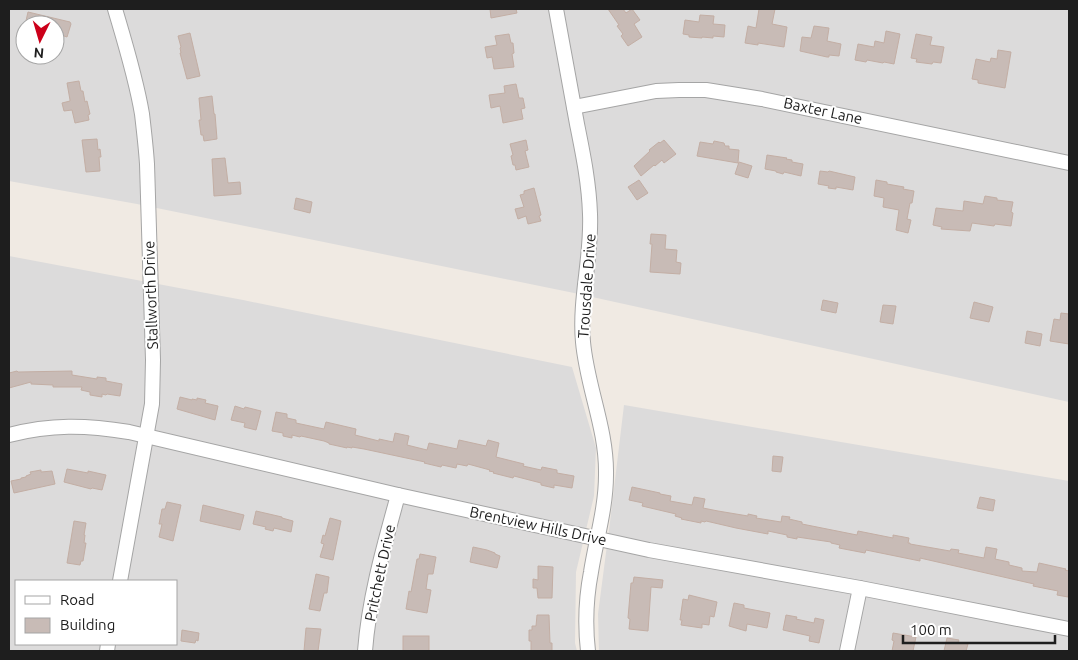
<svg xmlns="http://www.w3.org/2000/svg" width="1078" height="660" font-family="Ubuntu,sans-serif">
  <rect width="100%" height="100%" fill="#f0eae3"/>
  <g fill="#dcdbdb" fill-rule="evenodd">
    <path d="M9 9H1069V402L574 293 137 204 9 181ZM25 25H55V55H25Z"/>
    <path d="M9 256 243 300 572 367 596 448 594 496 576 572 575 643 577 651H9ZM16 581H176V644H16Z"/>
    <polygon points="624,405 1069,481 1069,651 599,651 598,614 610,522"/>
  </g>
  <g fill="#c8bbb6" stroke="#c3aea4">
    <polygon points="490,9 516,9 517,13 491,18"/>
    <polygon points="608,9 623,9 626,13 632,9 640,20 634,24 642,37 628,46 621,36 623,34 617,26 619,25"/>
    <polygon points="759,9 775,9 772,24 787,27 784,47 758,43 758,45 745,43 748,26 756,28"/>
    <polygon points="28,12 70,22 71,24 67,37 55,33 55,25 25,25"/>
    <polygon points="700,15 714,16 713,24 725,25 724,37 713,36 713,38 702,37 702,38 689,37 689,35 683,34 685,20 699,22"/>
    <polygon points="814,26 829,28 827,41 841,44 839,56 829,55 829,57 827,57 800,51 802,37 811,38"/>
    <polygon points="886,31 900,34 894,64 884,62 883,63 867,60 866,62 855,60 858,44 874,47 875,41 884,43"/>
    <polygon points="190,33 200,76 187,79 180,53 181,53 180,48 181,47 178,36"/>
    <polygon points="509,34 511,43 513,43 514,53 512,54 514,67 494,69 492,57 487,58 485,47 497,45 495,36"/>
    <polygon points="916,34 932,37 930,45 944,47 941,63 933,62 932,64 916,62 917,59 911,58"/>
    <polygon points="998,50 1011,52 1005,88 978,83 978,80 972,79 976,59 990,62 991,58 997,59"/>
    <polygon points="79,81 81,91 83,91 85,102 87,101 90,114 88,115 89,120 75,123 72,110 64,111 62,103 70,101 70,100 67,83"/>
    <polygon points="516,84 519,98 523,98 525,108 521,109 523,119 503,123 500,106 491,108 489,95 505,93 504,86"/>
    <polygon points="212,96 214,114 215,114 217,139 204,141 203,135 201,135 199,120 201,120 199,98"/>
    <polygon points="97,139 98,150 100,149 101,157 99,157 100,171 86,172 82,140"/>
    <polygon points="526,140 528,150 525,151 529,167 516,170 515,165 513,165 511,156 513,155 510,144"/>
    <polygon points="664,140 676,154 664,163 662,160 655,166 654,165 641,176 634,166 650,151 649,150 659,142 660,143"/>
    <polygon points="714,141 724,143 725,146 729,146 729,149 739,150 738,163 697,156 700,142 713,144"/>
    <polygon points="767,155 787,158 786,159 792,160 792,162 803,164 801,176 784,172 783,174 776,172 776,171 765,169"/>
    <polygon points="225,158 228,183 240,182 241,194 214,196 212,159"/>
    <polygon points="739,162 752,166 748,178 735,174"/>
    <polygon points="820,171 828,172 829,171 855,177 853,190 836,187 836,189 828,188 829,186 818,184"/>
    <polygon points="639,180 648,193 637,200 628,187"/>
    <polygon points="876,180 887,182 887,184 904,187 903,189 914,191 912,203 910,203 907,219 911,220 908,233 896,230 899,210 883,207 884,198 874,196"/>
    <polygon points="534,188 541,215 539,216 541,221 528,224 526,216 518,219 515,209 524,207 520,195 524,194 524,191"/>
    <polygon points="985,196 997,198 997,200 1013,202 1011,212 1013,213 1011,226 995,224 994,226 972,223 970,231 941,229 942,227 933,225 936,208 963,211 964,201 983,204"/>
    <polygon points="296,198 312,202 310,213 294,209"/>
    <polygon points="651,234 666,235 665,249 677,250 676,262 681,263 680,274 650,272 652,244 650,244"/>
    <polygon points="823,300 838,303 836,313 821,310"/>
    <polygon points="974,302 993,307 989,322 970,318"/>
    <polygon points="883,305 896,306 893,324 880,322"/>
    <polygon points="1061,313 1069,314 1069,344 1050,341 1054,319 1060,320"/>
    <polygon points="1027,331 1042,334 1040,346 1025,343"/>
    <polygon points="17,371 18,372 72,371 72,375 97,379 97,377 106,378 106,381 122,384 120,396 107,394 106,395 102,394 102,397 90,395 90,392 81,390 82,387 53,387 53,385 31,384 31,382 9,388 9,373"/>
    <polygon points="180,397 192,400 192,399 197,400 197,398 206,400 205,403 218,406 215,420 177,409"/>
    <polygon points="235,406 244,409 245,407 261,411 256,430 244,427 245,423 231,420"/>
    <polygon points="276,412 287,414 287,418 296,420 296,423 324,429 326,422 356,429 355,435 379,441 379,439 393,442 395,433 409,436 407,445 427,450 429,443 457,449 459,440 486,446 488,440 499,443 496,457 524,464 523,466 541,470 542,467 557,470 557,473 574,476 572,488 554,485 554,488 541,485 541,483 514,476 513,478 493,473 494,472 489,471 490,470 468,464 467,466 457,464 456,468 442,465 441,467 424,463 425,462 364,449 352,447 352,448 347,447 347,448 329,444 329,443 324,441 301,436 300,437 292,435 292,438 283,436 283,433 272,431"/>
    <polygon points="773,456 783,457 781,472 772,471"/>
    <polygon points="67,469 88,473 88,471 106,475 102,490 92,488 91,489 64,482"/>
    <polygon points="41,470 41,472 52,471 55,484 14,493 11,481 21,479 21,478 26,477 26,476 31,474 30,472"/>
    <polygon points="632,487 660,493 660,494 671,496 670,501 692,505 694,497 705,499 703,508 718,511 748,516 748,514 757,516 756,518 781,522 782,516 790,517 789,519 802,522 802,524 857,535 858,531 893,538 893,535 909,538 908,543 910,543 910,544 950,551 951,549 959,550 958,553 984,558 986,547 997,549 995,559 1009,562 1009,565 1022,568 1022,571 1037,572 1039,563 1066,569 1065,570 1069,571 1069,591 1068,597 1057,595 1058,591 1033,586 1034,584 920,558 920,561 866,550 865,553 839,548 840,545 831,543 831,542 797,537 797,539 787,537 787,535 768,531 768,534 736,528 706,521 705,522 701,521 701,523 681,519 682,518 675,516 676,514 642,506 643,503 629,500"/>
    <polygon points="980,497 995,500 993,511 977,508"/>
    <polygon points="167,502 181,505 173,541 159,537 162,524 159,524 162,509 165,509"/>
    <polygon points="203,505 244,515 240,530 200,521"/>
    <polygon points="256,511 282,517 282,518 293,521 291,532 274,528 273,531 265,529 266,527 253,524"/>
    <polygon points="330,518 341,521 333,560 320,557 324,544 321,543 323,535 325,536"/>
    <polygon points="74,521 86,523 84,535 85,535 84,543 86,543 83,561 81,561 80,565 67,563"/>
    <polygon points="473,547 487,550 495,553 495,554 500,556 497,568 470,562"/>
    <polygon points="420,554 436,557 433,574 428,574 426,589 431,590 427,613 406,609 409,591 411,592 417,559 419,559"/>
    <polygon points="538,566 553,567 552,598 538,598 537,588 533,588 533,579 538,580"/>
    <polygon points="316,574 329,577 327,593 324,593 320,611 309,609"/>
    <polygon points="634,577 663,580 662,588 651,587 648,631 629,629 630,619 628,618 631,583 633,583"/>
    <polygon points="689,595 717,602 714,617 710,616 709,625 702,624 702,628 681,625 682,620 680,620 683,599 688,600"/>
    <polygon points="734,603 744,605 744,608 770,613 767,628 747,624 746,631 729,626"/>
    <polygon points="537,615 549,615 550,643 552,643 552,651 531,651 531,641 529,641 529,630 532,630 532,626 536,626"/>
    <polygon points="786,615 797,617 796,619 814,623 815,618 824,620 819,643 809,641 810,636 783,630"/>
    <polygon points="306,628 321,629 318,651 304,651"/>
    <polygon points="182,630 199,633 198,641 196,640 195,643 181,641"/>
    <polygon points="893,633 916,637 913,651 892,651 894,641 892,640"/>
    <rect x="403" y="636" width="26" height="15"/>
    <polygon points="947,638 959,640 958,642 968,644 966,651 944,651"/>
  </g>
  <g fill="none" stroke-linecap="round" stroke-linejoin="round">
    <defs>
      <g id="minor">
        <path d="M115 9C125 43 136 78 142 114 144 131 146 148 147 164L153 360 152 404 120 581"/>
        <path d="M556 9C563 47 570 85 577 124 583 154 589 183 590 214 592 257 579 299 583 342 587 387 607 429 606 475 606 508 596 540 591 572 586 598 585 625 588 651"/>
        <polyline points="574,107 656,91 679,90 706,90 762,99 1069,163"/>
        <path d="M9 435C51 424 86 425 129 432L398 495 649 550 860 588 1069 629"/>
        <polyline points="107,651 108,644"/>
        <path d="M365 651C369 598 384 546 398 495"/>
        <polyline points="847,651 860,588"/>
      </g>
    </defs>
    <use href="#minor" stroke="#a5a5a5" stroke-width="16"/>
    <use href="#minor" stroke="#fff" stroke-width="14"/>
  </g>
  <g text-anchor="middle" stroke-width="4" stroke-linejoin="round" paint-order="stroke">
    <g font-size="15" fill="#1e1e1e" stroke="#fff">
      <text transform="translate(823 111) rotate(12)" y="5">Baxter Lane</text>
      <text transform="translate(587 286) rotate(-86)" y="5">Trousdale Drive</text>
      <text transform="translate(151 295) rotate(-92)" y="5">Stallworth Drive</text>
      <text transform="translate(538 526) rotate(12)" y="5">Brentview Hills Drive</text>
      <text transform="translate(380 573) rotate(-78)" y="5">Pritchett Drive</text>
    </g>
  </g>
  <rect width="1078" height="660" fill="none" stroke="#1e1e1e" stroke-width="20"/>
  <rect x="15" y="580" width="162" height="65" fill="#ffffff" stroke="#a5a5a5"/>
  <rect x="25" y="596" width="25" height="8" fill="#ffffff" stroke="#a5a5a5"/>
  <text x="60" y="605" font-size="15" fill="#1e1e1e">Road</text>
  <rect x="25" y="618" width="25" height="15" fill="#c8bbb6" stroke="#a5a5a5"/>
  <text x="60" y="630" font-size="15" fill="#1e1e1e">Building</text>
  <g transform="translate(40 40) rotate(185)"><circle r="24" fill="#ffffff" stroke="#a5a5a5"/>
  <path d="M0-4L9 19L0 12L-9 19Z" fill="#cc001a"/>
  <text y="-8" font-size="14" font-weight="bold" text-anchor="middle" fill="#1e1e1e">N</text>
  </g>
  <path d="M903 635v8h152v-8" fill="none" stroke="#1e1e1e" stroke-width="2.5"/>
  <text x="910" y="635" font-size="15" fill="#1e1e1e" stroke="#ffffff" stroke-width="4" paint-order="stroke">100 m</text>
</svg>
